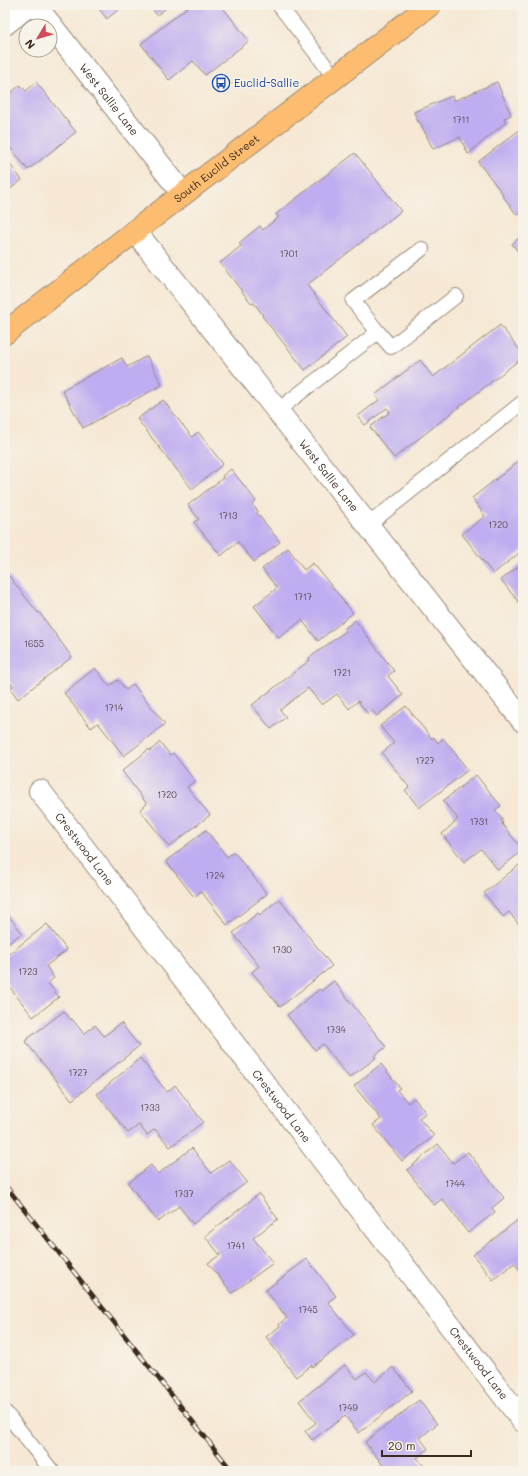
<svg xmlns="http://www.w3.org/2000/svg" width="528" height="1476" font-family="Mali,sans-serif">
  <rect width="100%" height="100%" fill="#f7f3e8"/>
  <filter id="ink" filterUnits="userSpaceOnUse"><feTurbulence type="fractalNoise" baseFrequency=".025" numOctaves="2"/><feDisplacementMap in="SourceGraphic" scale="8" xChannelSelector="R" yChannelSelector="G"/><feConvolveMatrix kernelMatrix="1 2 1 2 8 2 1 2 1" color-interpolation-filters="sRGB"/></filter>
  <filter id="wash" filterUnits="userSpaceOnUse"><feTurbulence type="fractalNoise" baseFrequency=".012" numOctaves="4" result="noise"/><feDisplacementMap in="SourceGraphic" scale="16" xChannelSelector="R" yChannelSelector="G"/><feGaussianBlur stdDeviation="0.9" result="paint"/><feColorMatrix in="noise" values="0 0 0 0 0 0 0 0 0 0 0 0 0 0 0 0 0 1.4 0 .05"/><feComposite in="paint" operator="in"/></filter>
  <g filter="url(#wash)">
    <rect width="100%" height="100%" fill="#f6e8d4"/>
    <g id="blocks">
      <g fill="#beadf0">
        <polygon points="96,5 124,5 107,19"/>
        <polygon points="149,5 170,5 157,15"/>
        <polygon points="190,5 221,5 249,41 205,75 193,61 169,80 141,44"/>
        <polygon points="36,82 76,132 28,170 5,141 5,93 9,90 11,93 20,85 26,91"/>
        <polygon points="497,82 511,115 504,118 506,122 468,154 460,137 433,149 420,122 418,122 414,112 452,96 454,101"/>
        <polygon points="523,127 523,210 517,215 502,195 503,194 478,162"/>
        <polygon points="355,153 401,211 307,285 347,337 305,370 262,316 263,315 254,303 252,304 220,263 241,246 239,243 260,226 263,230 279,217 276,214"/>
        <polygon points="5,158 22,180 5,193"/>
        <polygon points="523,235 523,258 512,244"/>
        <polygon points="500,325 523,354 523,357 394,458 370,427 390,412 387,408 365,425 358,416 379,400 375,395 420,360 433,377"/>
        <polygon points="147,356 162,385 83,428 62,390 122,358 127,367"/>
        <polygon points="163,400 192,437 198,432 223,464 192,489 137,419"/>
        <polygon points="523,458 523,550 493,574 462,534 485,516 472,498"/>
        <polygon points="231,469 256,501 252,505 258,511 257,513 280,542 254,562 238,542 221,556 194,522 199,519 188,505 223,478 222,476"/>
        <polygon points="288,548 304,570 313,563 353,613 318,641 302,620 279,638 254,606 277,588 262,569"/>
        <polygon points="523,563 523,603 521,605 501,580"/>
        <polygon points="5,571 38,613 39,612 72,657 18,699 10,688 13,686 5,677"/>
        <polygon points="355,620 394,671 388,676 403,695 377,716 372,710 368,714 358,701 349,709 337,694 322,705 308,688 280,710 286,717 271,729 252,705 310,660 309,658 346,631 344,629"/>
        <polygon points="95,668 109,686 118,680 126,690 133,684 165,724 124,756 98,723 91,728 64,693"/>
        <polygon points="406,706 432,739 434,737 438,743 443,738 468,770 419,808 405,790 409,787 382,753 394,743 380,726"/>
        <polygon points="160,742 170,755 173,753 195,781 187,787 210,815 169,847 140,810 147,804 122,771 149,749 150,751"/>
        <polygon points="476,775 501,806 495,810 503,819 501,820 503,823 502,824 523,850 498,870 481,849 464,862 442,834 458,819 443,801"/>
        <polygon points="206,830 227,857 234,852 267,894 227,925 201,891 194,897 166,861"/>
        <polygon points="523,862 523,930 509,912 503,917 484,893"/>
        <polygon points="279,899 332,966 280,1007 252,972 259,966 233,933 258,913 260,915"/>
        <polygon points="5,911 22,933 5,946"/>
        <polygon points="47,924 67,950 46,966 54,978 48,983 59,997 33,1017 5,981 5,957"/>
        <polygon points="334,981 386,1047 374,1056 376,1058 349,1078 323,1044 315,1050 287,1015 320,989 321,991"/>
        <polygon points="64,1011 71,1020 72,1019 84,1034 95,1025 104,1036 121,1023 139,1046 72,1100 25,1041"/>
        <polygon points="140,1058 167,1092 175,1085 203,1122 170,1147 155,1129 147,1135 139,1125 128,1133 97,1094"/>
        <polygon points="381,1064 400,1088 397,1090 408,1103 414,1098 426,1113 419,1118 434,1136 402,1161 373,1125 381,1119 354,1086"/>
        <polygon points="438,1144 453,1163 468,1152 504,1198 492,1208 495,1212 468,1233 442,1199 434,1205 407,1170"/>
        <polygon points="192,1148 211,1173 229,1160 247,1182 193,1224 179,1206 158,1222 128,1183 151,1165 158,1174"/>
        <polygon points="259,1194 278,1219 253,1238 273,1263 232,1293 208,1263 220,1255 205,1236"/>
        <polygon points="523,1216 523,1274 514,1263 493,1280 473,1255"/>
        <polygon points="307,1259 336,1296 328,1302 354,1335 312,1367 311,1365 296,1377 266,1337 280,1326 279,1324 287,1318 266,1290"/>
        <polygon points="345,1365 357,1379 366,1372 375,1382 393,1367 412,1391 359,1433 345,1416 312,1440 305,1431 316,1423 299,1401"/>
        <polygon points="419,1400 437,1424 420,1438 428,1449 417,1458 428,1471 376,1471 383,1465 365,1442"/>
      </g>
    </g>
  </g>
  <g filter="url(#ink)">
    <use href="#blocks" fill-opacity="0" stroke="#988979" stroke-width="1"/>
    <g fill="none" stroke-linecap="round" stroke-linejoin="round">
      <defs>
        <g id="lane">
          <polyline points="279,5 335,78"/>
          <polyline points="378,332 391,347 456,296"/>
          <polyline points="277,411 378,332 353,301 422,249"/>
          <polyline points="368,525 523,402"/>
          <polyline points="5,1412 52,1471"/>
        </g>
        <g id="street">
          <path id="s1" d="M35 5 183 194"/>
          <polyline points="5,24 29,5"/>
          <path id="s2" d="M135 231 523 721"/>
          <path id="s3" d="M40 791 523 1421"/>
        </g>
        <g id="primary">
          <path id="s4" d="M5 333 135 231 430 5"/>
        </g>
      </defs>
      <use href="#lane" stroke="#988979" stroke-width="16"/>
      <use href="#street" stroke="#988979" stroke-width="24"/>
      <use href="#primary" stroke="#988979" stroke-width="24"/>
      <use href="#lane" stroke="#fff" stroke-width="14"/>
      <use href="#street" stroke="#fff" stroke-width="22"/>
      <use href="#primary" stroke="#fcbd6f" stroke-width="22"/>
      <defs>
        <polyline id="rail" points="5,1185 232,1471"/>
      </defs>
      <use href="#rail" stroke="#3b2a1e" stroke-width="4.5"/>
      <use href="#rail" stroke="#f7f3e8" stroke-width="3" stroke-dasharray="9" stroke-linecap="butt"/>
    </g>
  </g>
  <defs>
    <symbol id="bus-ring" viewBox="-11 -11 22 22"><circle r="9.5" fill="#f7f3e8" stroke="#1a4fb4" stroke-width="1.5"/><path d="M-5-6H5V4H4V6H2V4H-2V6H-4V4H-5ZM-3.5-4V0h7V-4ZM-3.5 1.2v1.5H-2V1.2ZM2 1.2v1.5H3.5V1.2Z" fill="#1a4fb4"/></symbol>
  </defs>
  <g fill-rule="evenodd">
    <use href="#bus-ring" x="211" y="73" width="20" height="20"/>
  </g>
  <g text-anchor="middle" stroke-width="3.5" stroke-linejoin="round" paint-order="stroke">
    <g font-size="9" fill="#5c4b52">
      <text x="461" y="123">1711</text>
      <text x="289" y="257">1701</text>
      <text x="228" y="519">1713</text>
      <text x="498" y="528">1720</text>
      <text x="303" y="600">1717</text>
      <text x="34" y="647">1655</text>
      <text x="342" y="676">1721</text>
      <text x="114" y="711">1714</text>
      <text x="425" y="764">1727</text>
      <text x="167" y="798">1720</text>
      <text x="479" y="825">1731</text>
      <text x="215" y="879">1724</text>
      <text x="282" y="953">1730</text>
      <text x="28" y="975">1723</text>
      <text x="336" y="1033">1734</text>
      <text x="78" y="1076">1727</text>
      <text x="150" y="1111">1733</text>
      <text x="455" y="1187">1744</text>
      <text x="184" y="1197">1737</text>
      <text x="236" y="1249">1741</text>
      <text x="308" y="1313">1745</text>
      <text x="348" y="1411">1749</text>
    </g>
    <g font-size="11" fill="#164399" stroke="#f7f3e8" text-anchor="start">
      <text x="234" y="87">Euclid-Sallie</text>
    </g>
    <g font-size="11" fill="#3b2a1e" stroke="#f7f3e8">
      <text dy="4" stroke="none"><textPath href="#s1" startOffset="120">West Sallie Lane</textPath></text>
      <text dy="4" stroke="none"><textPath href="#s4" startOffset="268">South Euclid Street</textPath></text>
      <text dy="4" stroke="none"><textPath href="#s2" startOffset="312">West Sallie Lane</textPath></text>
      <text dy="4" stroke="none"><textPath href="#s3" startOffset="73">Crestwood Lane</textPath></text>
      <text dy="4" stroke="none"><textPath href="#s3" startOffset="397">Crestwood Lane</textPath></text>
      <text dy="4" stroke="none"><textPath href="#s3" startOffset="721">Crestwood Lane</textPath></text>
    </g>
  </g>
  <rect width="528" height="1476" fill="none" stroke="#f7f3e8" stroke-width="20"/>
  <g transform="translate(38 38) rotate(232)"><circle r="19" fill="#f7f3e8" stroke="#aca397"/>
  <path d="M0-3L7 15L0 10L-7 15Z" fill="#d1495b"/>
  <text y="-6" font-size="11" font-weight="bold" text-anchor="middle" fill="#3b2a1e">N</text>
  </g>
  <path d="M382 1450v6h89v-6" fill="none" stroke="#3b2a1e" stroke-width="2"/>
  <text x="388" y="1450" font-size="12" fill="#3b2a1e" stroke="#f7f3e8" stroke-width="3" paint-order="stroke">20 m</text>
</svg>
